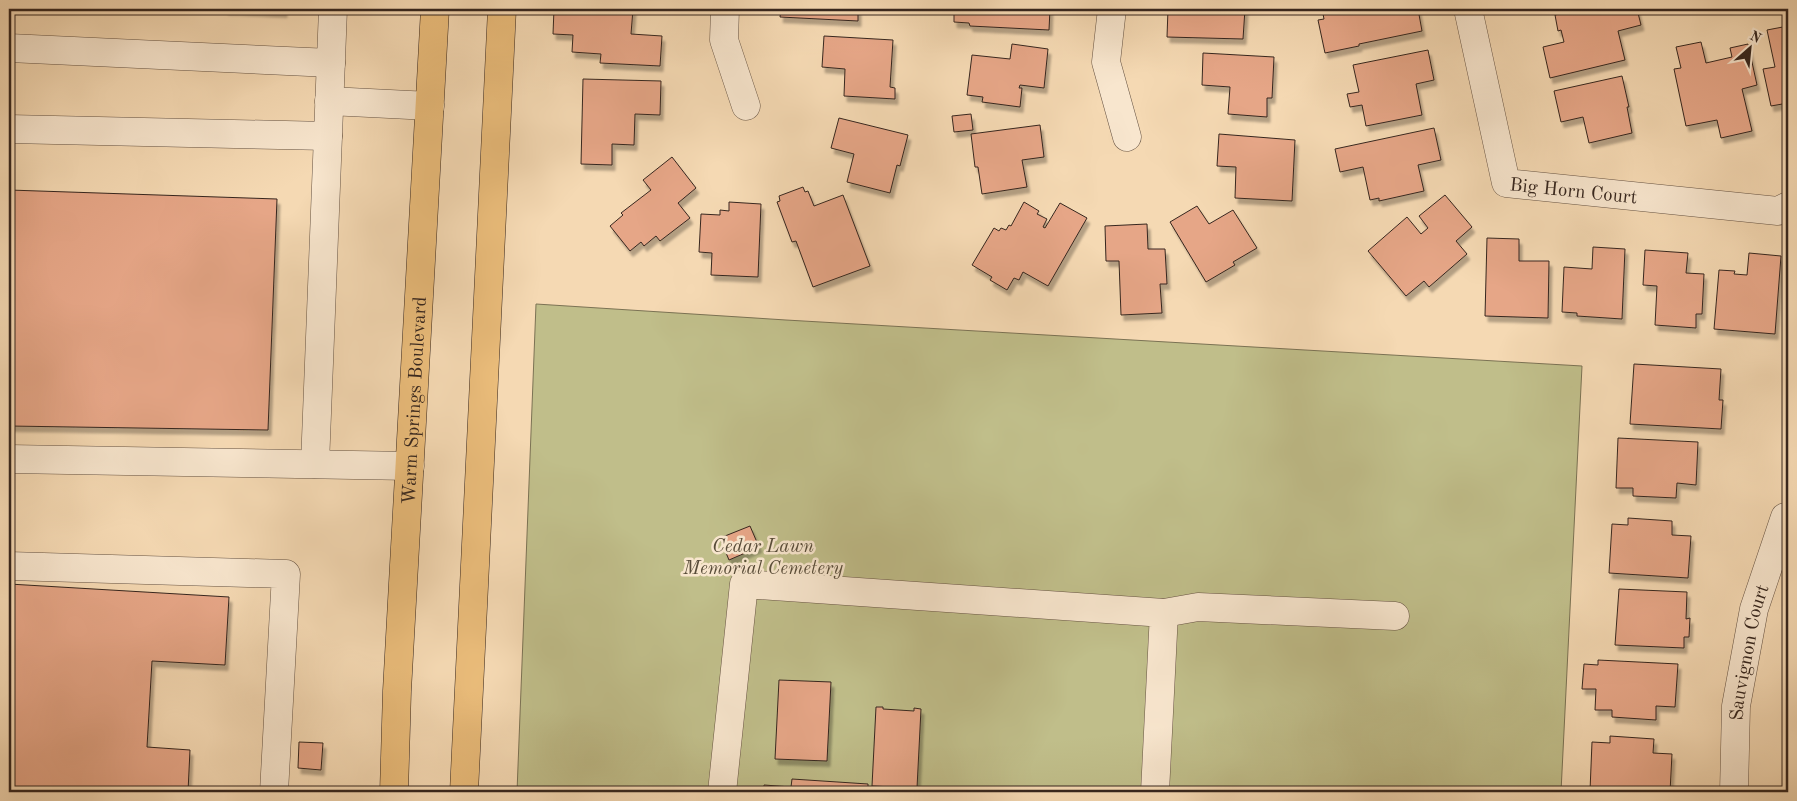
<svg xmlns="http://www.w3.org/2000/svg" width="1797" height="801" font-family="'Old Standard TT',serif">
  <defs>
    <filter id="shadow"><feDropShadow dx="3" dy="5.5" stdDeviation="1" flood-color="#0004"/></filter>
  </defs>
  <rect width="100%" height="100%" fill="#f5d9b3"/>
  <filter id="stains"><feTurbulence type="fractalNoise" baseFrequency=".004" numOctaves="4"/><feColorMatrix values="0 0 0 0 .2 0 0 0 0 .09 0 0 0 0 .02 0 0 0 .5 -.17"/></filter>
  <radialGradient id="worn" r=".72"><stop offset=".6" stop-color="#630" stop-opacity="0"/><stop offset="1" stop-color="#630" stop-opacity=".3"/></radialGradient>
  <polygon fill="#c0be8a" stroke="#7b7254" points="536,304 786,320 1582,366 1561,792 517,792"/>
  <g fill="#e6a687" stroke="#36261e" filter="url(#shadow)">
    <polygon points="225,9 284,9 284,12"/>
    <polygon points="554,9 633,9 631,34 662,36 660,66 600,63 601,54 572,52 573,35 553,34"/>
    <polygon points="781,9 858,9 858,21 780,17"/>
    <polygon points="954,9 1050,9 1049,30 970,26 969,23 954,22"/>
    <polygon points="1168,9 1245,9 1243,39 1167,37"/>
    <polygon points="1322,9 1418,9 1422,31 1359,44 1359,46 1325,53 1318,20 1324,19"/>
    <polygon points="1581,9 1637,9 1641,25 1618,31 1625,60 1550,78 1543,47 1564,42 1561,30 1558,31 1555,15"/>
    <polygon points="1788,26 1788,103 1771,106 1763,69 1775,67 1767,30"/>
    <polygon points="824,36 893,40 890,87 895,88 895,99 844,96 845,69 822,67"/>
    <polygon points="1701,42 1706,63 1732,57 1730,48 1748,44 1757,85 1742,89 1752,131 1721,138 1717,120 1686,126 1674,69 1681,68 1676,47"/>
    <polygon points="1012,44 1048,49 1044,88 1020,85 1019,88 1022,88 1020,107 982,102 983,97 967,95 972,55 1010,59"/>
    <polygon points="1428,50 1434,80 1416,84 1422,115 1366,126 1362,105 1350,107 1347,94 1359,92 1353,65"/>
    <polygon points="1203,53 1274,57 1272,98 1267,98 1267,117 1228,114 1230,87 1202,85"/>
    <polygon points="1622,76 1629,107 1627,107 1632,133 1589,143 1583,117 1561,122 1554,91"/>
    <polygon points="583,79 661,81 660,115 635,114 634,145 612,144 612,165 581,164"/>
    <polygon points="971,114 973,130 954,132 952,116"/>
    <polygon points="839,118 908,135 900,166 897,165 890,193 847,182 854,154 831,148"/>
    <polygon points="1040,125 1044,157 1022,160 1027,187 982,194 978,167 975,167 971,134"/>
    <polygon points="1434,128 1441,160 1418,165 1424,191 1379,201 1379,198 1370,200 1363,167 1340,172 1335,149"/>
    <polygon points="1219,134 1295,140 1292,201 1235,198 1236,167 1217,166"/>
    <polygon points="672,157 696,188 678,203 690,218 660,241 656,236 644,246 641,242 630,251 610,226 623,215 621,213 651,190 643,180"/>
    <polygon points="803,187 805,192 808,191 814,206 843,195 870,266 813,287 796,241 792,242 777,202 780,201 779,196"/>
    <polygon points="9,190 277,199 268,430 9,426"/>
    <polygon points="1445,195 1472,227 1456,241 1467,254 1429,287 1424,281 1406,296 1368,251 1407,217 1421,234 1428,228 1419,216"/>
    <polygon points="729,202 761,204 758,277 711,275 712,253 699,252 701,214 720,215 720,210 729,211"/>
    <polygon points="1024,202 1039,211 1037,214 1047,219 1043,227 1045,228 1060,203 1087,218 1048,286 1023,272 1019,280 1014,278 1007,290 990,280 992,277 972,265 994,228 999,231 1001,228 1006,230 1009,225 1011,226"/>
    <polygon points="1197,206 1209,224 1233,210 1257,248 1233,262 1235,265 1206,282 1170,222"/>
    <polygon points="1147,224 1148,249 1165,249 1167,284 1160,284 1162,313 1121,315 1119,261 1106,261 1105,226"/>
    <polygon points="1487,238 1519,239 1519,261 1549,261 1548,318 1485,316"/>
    <polygon points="1593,247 1625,249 1622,319 1577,316 1577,313 1562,312 1564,267 1592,269"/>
    <polygon points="1645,250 1688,253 1686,273 1704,274 1702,314 1696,314 1696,328 1655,325 1657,286 1643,285"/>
    <polygon points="1749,253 1781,256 1775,334 1714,329 1719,270 1735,271 1734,274 1747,275"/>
    <polygon points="1634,364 1721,369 1719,400 1723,400 1721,429 1630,424"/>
    <polygon points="1618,438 1698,442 1696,485 1677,483 1676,498 1633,496 1633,488 1616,488"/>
    <polygon points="1628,518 1672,521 1672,535 1691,536 1688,578 1609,573 1612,524 1628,525"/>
    <polygon points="750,526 759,547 729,560 720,538"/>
    <polygon points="9,584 229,597 225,665 152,661 147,747 190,750 188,792 9,792"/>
    <polygon points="1619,589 1687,592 1686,619 1690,618 1689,637 1684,637 1684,648 1615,645"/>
    <polygon points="1598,660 1678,664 1675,707 1656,706 1656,720 1612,717 1612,710 1595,710 1596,689 1582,689 1584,664 1598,665"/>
    <polygon points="779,680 831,682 827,761 775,759"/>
    <polygon points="876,707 883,707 883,709 914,711 914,708 921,709 917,788 872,786"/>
    <polygon points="1610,736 1654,739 1653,753 1672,754 1670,792 1590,791 1592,742 1610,743"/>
    <polygon points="299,742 323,743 321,770 298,768"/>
    <polygon points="792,779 868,784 868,792 764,792 764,785 791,787"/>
  </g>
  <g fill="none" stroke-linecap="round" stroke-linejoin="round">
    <defs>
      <g id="minor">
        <polyline points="725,9 724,40 746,106"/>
        <polyline points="1112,9 1106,62 1127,137"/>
        <path id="s1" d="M1468 9 1506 183 1778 211 1788 206"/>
        <polyline points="9,48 331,63"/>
        <polyline points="329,101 430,106"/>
        <polyline points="9,129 328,136"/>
        <polyline points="9,459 410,466"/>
        <polyline points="315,464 333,9"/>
        <polyline points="9,566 286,574 274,792"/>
        <polyline points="1164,613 1198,607 1395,616"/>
        <polyline points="722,792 744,584 1164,613 1155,792"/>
        <path id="s2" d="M1734 792 1736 706 1754 609 1785 517"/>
      </g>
      <g id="major">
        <path id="s3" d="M394 792 397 691 435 9"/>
        <polyline points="464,792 502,9"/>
      </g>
    </defs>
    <use href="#minor" stroke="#665343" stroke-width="29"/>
    <use href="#major" stroke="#36261e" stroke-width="29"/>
    <use href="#minor" stroke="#f8e6ce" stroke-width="28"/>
    <use href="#major" stroke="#eabc7a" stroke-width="28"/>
  </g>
  <g text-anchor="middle" stroke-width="5" stroke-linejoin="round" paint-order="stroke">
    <g font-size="19" fill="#36261e" stroke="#f8e6ce">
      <text dy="7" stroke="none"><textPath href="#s1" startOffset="246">Big Horn Court</textPath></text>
      <text dy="7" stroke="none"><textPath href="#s3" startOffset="392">Warm Springs Boulevard</textPath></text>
      <text dy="7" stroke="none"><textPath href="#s2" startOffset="141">Sauvignon Court</textPath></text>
    </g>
    <g font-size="19" font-style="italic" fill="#584c39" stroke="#f8e6ce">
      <text x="763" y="552">Cedar Lawn<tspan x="763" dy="22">Memorial Cemetery</tspan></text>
    </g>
  </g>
  <rect width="1797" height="801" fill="none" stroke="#f5d9b3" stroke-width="30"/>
  <rect x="10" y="10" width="1777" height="781" fill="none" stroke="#36261e" stroke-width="2.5"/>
  <rect x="15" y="15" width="1767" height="771" fill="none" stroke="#36261e"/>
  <g transform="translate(1750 48) rotate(27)" stroke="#f8e6ce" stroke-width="4" paint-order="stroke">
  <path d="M0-4L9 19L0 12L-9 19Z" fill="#36261e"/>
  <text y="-8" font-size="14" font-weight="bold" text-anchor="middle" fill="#36261e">N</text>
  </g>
  <rect width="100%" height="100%" filter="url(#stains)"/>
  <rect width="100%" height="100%" fill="url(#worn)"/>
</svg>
